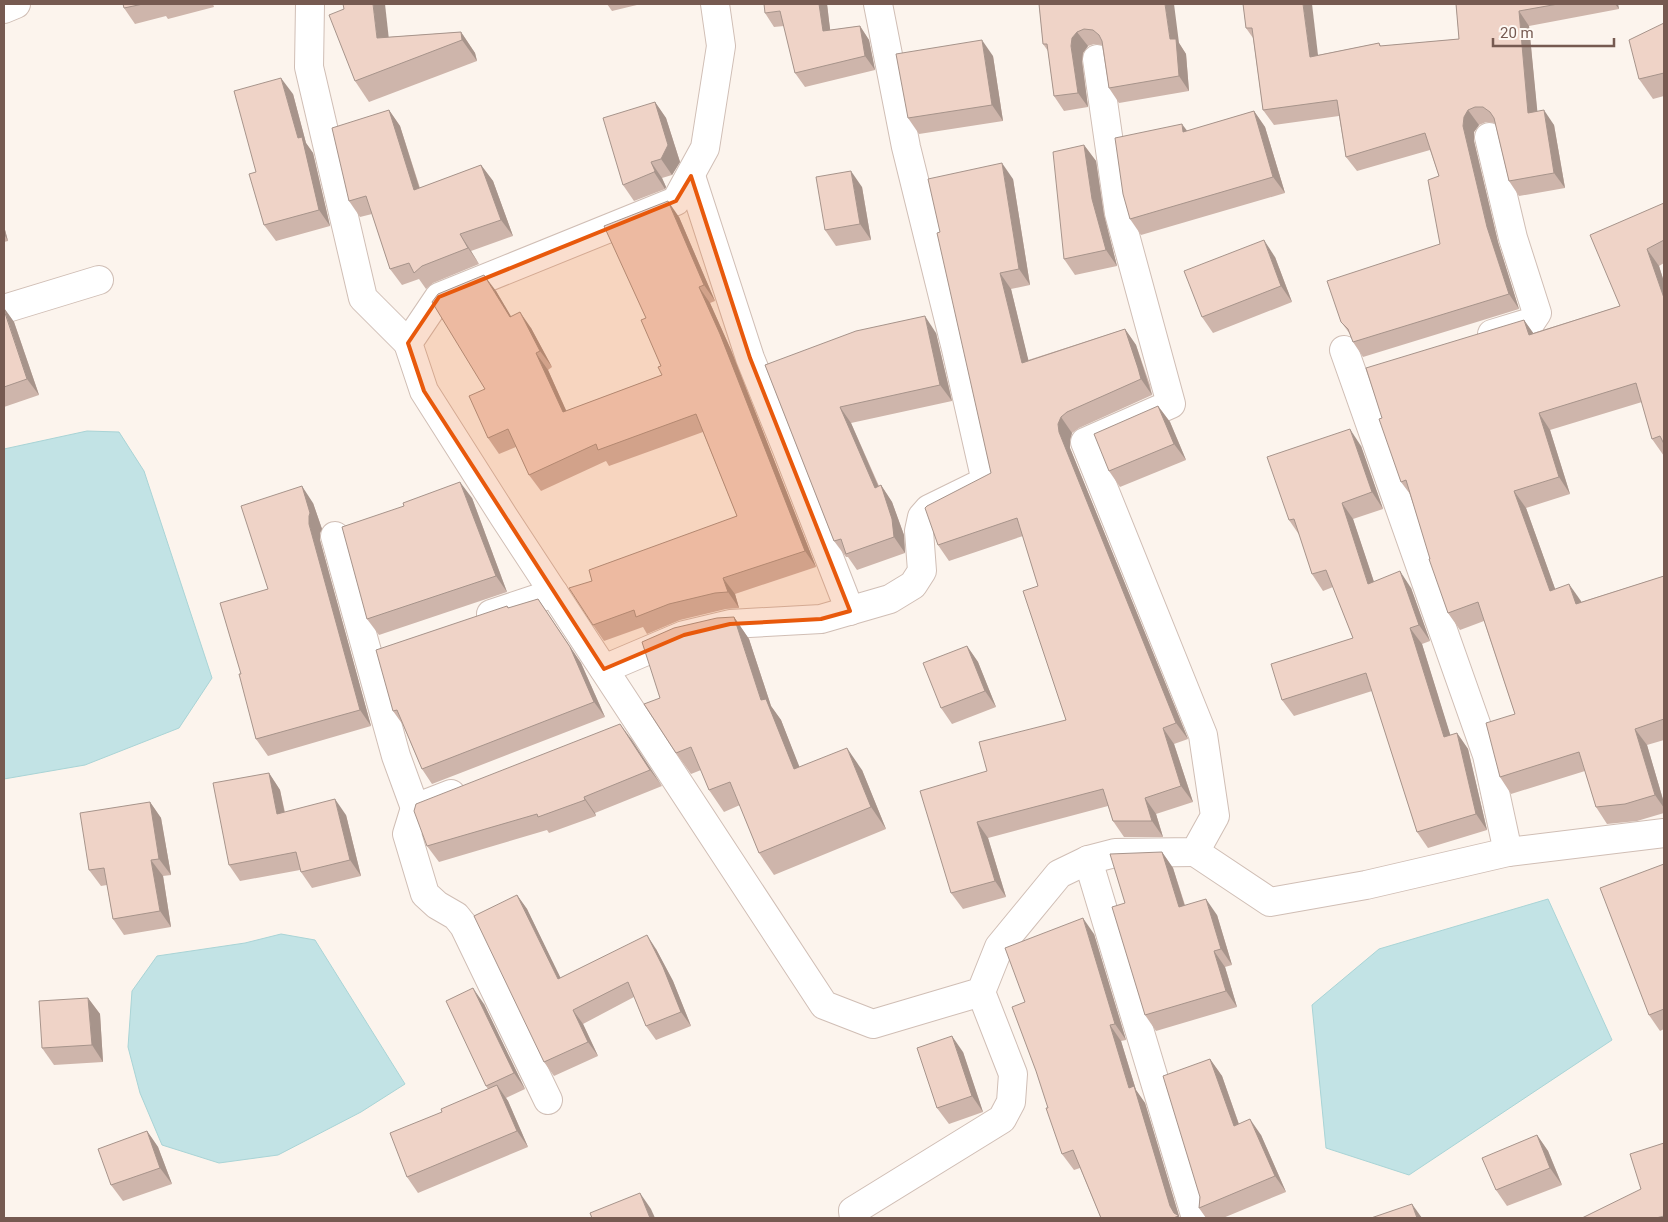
<svg xmlns="http://www.w3.org/2000/svg" width="1668" height="1222" font-family="Roboto,sans-serif">
  <rect width="100%" height="100%" fill="#fcf4ed"/>
  <g fill="#c2e3e5" stroke="#a9d4d6">
    <polygon points="87,431 119,432 144,471 212,678 179,728 85,765 4,779 4,449"/>
    <polygon points="1548,899 1612,1040 1409,1175 1326,1148 1312,1005 1379,949"/>
    <polygon points="281,934 315,940 405,1084 361,1112 278,1155 219,1163 162,1145 140,1093 128,1047 132,991 157,956 245,943"/>
  </g>
  <g fill="none" stroke-linecap="round" stroke-linejoin="round">
    <defs>
      <g id="street">
        <polyline points="310,4 309,67 363,298 408,343"/>
        <polyline points="715,4 721,46 705,148 676,201 439,297 408,343 424,391 504,517 824,1005 873,1024 981,992 999,947 1059,874 1088,860 1115,853 1195,852 1215,816 1203,735 1085,442 1171,404 1119,213 1097,59"/>
        <polyline points="4,9 16,4"/>
        <polyline points="1489,137 1513,238 1537,313 1531,322 1492,334"/>
        <polyline points="691,176 750,358 786,447 850,611"/>
        <polyline points="4,309 99,280"/>
        <polyline points="1344,350 1487,755 1508,852"/>
        <polyline points="335,536 396,756 415,808 451,794"/>
        <polyline points="491,614 554,593"/>
        <polyline points="604,669 684,635 730,624 821,619 890,599 913,585 922,571 919,531 922,517 929,509 982,483 984,473 956,349 906,147 878,4"/>
        <polyline points="415,808 407,834 425,894 437,905 456,916 464,926 548,1100"/>
        <polyline points="1195,852 1270,902 1366,885 1508,852 1664,833"/>
        <polyline points="1088,860 1196,1218"/>
        <polyline points="854,1218 853,1211 1002,1119 1011,1102 1013,1074 981,992"/>
      </g>
    </defs>
    <use href="#street" stroke="#d0beb5" stroke-width="30"/>
    <use href="#street" stroke="#fff" stroke-width="28"/>
  </g>
  <g fill="#ceb5ab">
    <polygon points="123,4 213,4 214,7 168,19 166,16 135,24 124,8"/>
    <polygon points="607,4 641,4 612,11"/>
    <polygon points="827,4 830,30 860,26 869,40 875,70 805,87 795,73 784,26 774,27 765,13"/>
    <polygon points="1039,4 1179,43 1186,54 1189,91 1119,103 1109,88 1102,45 1094,44 1088,46 1083,53 1082,61 1088,107 1064,111 1054,96 1048,51 1043,44"/>
    <polygon points="1243,4 1318,55 1379,43 1381,46 1459,39 1456,4 1618,4 1619,9 1529,26 1537,111 1554,125 1565,188 1519,196 1509,181 1495,123 1486,122 1479,125 1474,132 1474,141 1498,242 1519,309 1363,357 1353,342 1350,334 1341,322 1440,244 1439,176 1430,150 1357,171 1346,157 1339,116 1274,125 1263,110 1253,38 1246,28"/>
    <polygon points="1664,23 1664,96 1653,99 1639,79"/>
    <polygon points="461,32 475,53 477,61 369,102 355,81 389,37"/>
    <polygon points="993,56 1003,121 919,134 908,118"/>
    <polygon points="293,94 306,143 313,153 330,226 276,241 264,225 256,172"/>
    <polygon points="655,102 666,118 680,162 672,175 662,178 666,187 665,189 634,201 623,185"/>
    <polygon points="389,110 400,126 420,188 481,165 493,181 513,236 471,251 479,264 433,283 426,289 419,279 402,285 390,269 372,214 360,217 349,201"/>
    <polygon points="1254,111 1265,127 1285,193 1141,235 1130,219 1187,131"/>
    <polygon points="1084,145 1096,161 1104,215 1117,266 1075,275 1064,259"/>
    <polygon points="1013,179 1030,285 1011,289 1028,360 1125,329 1136,345 1150,385 1152,395 1079,428 1072,433 1070,440 1070,448 1188,739 1174,744 1193,802 1156,814 1163,837 1124,837 1113,821 1108,806 988,838 1006,897 963,909 951,893 987,771 1066,720 1038,586 1023,536 949,561 938,545 991,473 940,232"/>
    <polygon points="862,187 871,240 836,246 825,230"/>
    <polygon points="1664,203 1664,263 1659,266 1664,282 1664,456 1652,439 1642,402 1550,430 1570,494 1526,508 1555,589 1581,602 1664,576 1664,740 1647,745 1664,803 1664,813 1637,821 1607,824 1596,807 1585,771 1511,794 1500,777 1515,714 1484,621 1460,630 1448,613 1410,494 1401,482 1524,320 1533,333 1620,306"/>
    <polygon points="679,217 715,301 710,303 731,350 816,567 735,594 739,608 726,609 680,620 647,634 643,627 604,641 593,625 592,581 737,516 703,432 609,466 606,461 541,491 529,475 516,447 499,454 488,438 485,389 496,291 511,317 531,328 552,367 548,370 566,411 662,375 661,366 646,318"/>
    <polygon points="4,226 8,241 4,242"/>
    <polygon points="1275,257 1292,302 1213,333 1202,317"/>
    <polygon points="4,308 14,322 39,395 4,407"/>
    <polygon points="936,333 952,401 851,423 879,486 881,485 892,502 904,535 905,553 857,570 848,557 846,557 834,541 765,365"/>
    <polygon points="1158,406 1170,422 1186,460 1120,487 1109,471"/>
    <polygon points="1361,446 1383,509 1353,519 1374,582 1411,588 1430,641 1422,644 1450,735 1457,733 1468,749 1487,830 1428,848 1417,832 1372,691 1294,716 1282,700 1353,638 1333,587 1323,591 1312,574 1300,536 1289,520"/>
    <polygon points="472,498 507,592 379,635 367,619 404,506"/>
    <polygon points="313,503 322,529 320,533 320,540 371,726 268,756 256,739 241,674 268,589"/>
    <polygon points="538,599 581,663 605,717 432,784 422,769 403,725 393,711 507,606 509,608"/>
    <polygon points="734,617 749,639 771,706 781,720 799,767 862,770 886,829 774,875 759,853 740,805 724,812 709,790 701,770 691,774 676,753 660,698"/>
    <polygon points="967,646 978,662 996,707 952,724 941,708"/>
    <polygon points="620,724 662,786 595,813 596,816 549,833 547,830 439,862 427,846"/>
    <polygon points="269,773 280,790 285,812 346,815 361,876 312,888 301,872 300,870 240,881 229,865"/>
    <polygon points="150,802 161,818 171,875 163,876 171,927 124,935 113,919 107,885 101,886 89,870"/>
    <polygon points="1162,852 1173,868 1185,905 1217,915 1232,965 1225,967 1237,1007 1156,1031 1145,1015 1125,903"/>
    <polygon points="1664,864 1664,1029 1660,1031 1649,1015"/>
    <polygon points="517,895 527,909 560,978 656,949 673,981 691,1026 656,1040 646,1026 634,997 583,1024 598,1056 554,1076 544,1062"/>
    <polygon points="1094,934 1126,1040 1121,1041 1136,1090 1145,1103 1179,1216 1180,1218 1101,1218 1080,1168 1074,1170 1062,1154 1048,1108 1025,1002"/>
    <polygon points="88,998 100,1014 103,1062 54,1065 42,1048"/>
    <polygon points="484,1004 525,1089 506,1098 508,1101 528,1147 418,1193 407,1177 442,1112 488,1089 486,1086"/>
    <polygon points="963,1052 983,1112 949,1124 937,1108"/>
    <polygon points="1210,1059 1222,1076 1239,1124 1261,1135 1286,1192 1223,1218 1206,1218 1199,1208"/>
    <polygon points="147,1131 158,1147 172,1184 123,1201 111,1185"/>
    <polygon points="1537,1135 1548,1151 1562,1185 1507,1206 1496,1190"/>
  </g>
  <g fill="#a7948b">
    <polygon points="373,4 385,4 391,58 377,38"/>
    <polygon points="819,4 827,4 832,45 823,31"/>
    <polygon points="1165,4 1174,4 1179,43 1186,54 1189,91 1179,76 1170,39"/>
    <polygon points="1303,4 1312,4 1320,72 1310,57"/>
    <polygon points="1615,4 1618,4 1619,9"/>
    <polygon points="1519,11 1529,26 1539,128 1528,113"/>
    <polygon points="860,26 869,40 875,70 865,56"/>
    <polygon points="461,32 475,53 477,61 462,40"/>
    <polygon points="1077,32 1088,46 1083,53 1082,61 1088,107 1078,93 1071,46 1072,38"/>
    <polygon points="982,40 993,56 1003,121 992,105"/>
    <polygon points="281,78 293,94 306,143 313,153 330,226 319,210 298,138"/>
    <polygon points="655,102 666,118 680,162 672,175 661,159"/>
    <polygon points="389,110 400,126 425,206 414,190"/>
    <polygon points="1468,110 1479,125 1474,132 1474,141 1498,242 1519,309 1509,294 1487,227 1463,126 1464,117"/>
    <polygon points="1544,110 1554,125 1565,188 1554,173"/>
    <polygon points="1254,111 1265,127 1285,193 1273,177"/>
    <polygon points="1182,124 1194,140 1183,132"/>
    <polygon points="1084,145 1096,161 1104,215 1117,266 1106,250 1092,199"/>
    <polygon points="651,162 662,178 666,187 665,189 654,172"/>
    <polygon points="1002,163 1013,179 1030,285 1019,269"/>
    <polygon points="481,165 493,181 513,236 501,220"/>
    <polygon points="851,171 862,187 871,240 860,224"/>
    <polygon points="668,201 679,217 715,301 704,285"/>
    <polygon points="4,226 8,241 4,234"/>
    <polygon points="460,234 471,251 479,264 468,248"/>
    <polygon points="1264,240 1275,257 1292,302 1281,286"/>
    <polygon points="1647,249 1659,266 1664,282 1664,298"/>
    <polygon points="1000,273 1011,289 1033,379 1022,363"/>
    <polygon points="484,275 496,291 521,333 510,317"/>
    <polygon points="699,287 710,303 731,350 816,567 805,551"/>
    <polygon points="4,308 14,322 39,395 27,379"/>
    <polygon points="520,312 531,328 552,367 540,351"/>
    <polygon points="925,316 936,333 952,401 940,385"/>
    <polygon points="1524,320 1536,337 1529,335"/>
    <polygon points="1125,329 1136,345 1152,395 1141,379"/>
    <polygon points="536,353 548,370 574,428 563,412"/>
    <polygon points="1158,406 1170,422 1186,460 1174,444"/>
    <polygon points="840,407 851,423 886,504 875,488"/>
    <polygon points="1539,413 1550,430 1570,494 1559,477"/>
    <polygon points="1061,417 1072,433 1070,440 1070,448 1188,739 1176,723 1059,432 1058,424"/>
    <polygon points="1350,429 1361,446 1383,509 1372,492"/>
    <polygon points="460,482 472,498 507,592 496,576"/>
    <polygon points="881,485 892,502 904,535 905,553 894,537"/>
    <polygon points="302,486 313,503 322,529 320,533 320,540 371,726 360,710 309,524"/>
    <polygon points="1514,491 1526,508 1562,608 1550,591"/>
    <polygon points="1342,503 1353,519 1380,600 1368,584"/>
    <polygon points="1400,571 1411,588 1430,641 1419,625"/>
    <polygon points="723,578 735,594 739,608 728,592"/>
    <polygon points="1569,584 1581,601 1587,621 1576,604"/>
    <polygon points="538,599 581,663 605,717 594,702"/>
    <polygon points="734,617 749,639 771,706 781,720 809,791 794,769 761,700"/>
    <polygon points="1410,628 1422,644 1456,753 1444,737"/>
    <polygon points="967,646 978,662 996,707 985,691"/>
    <polygon points="620,724 632,740 662,786 650,770"/>
    <polygon points="1163,728 1174,744 1193,802 1181,786"/>
    <polygon points="1635,729 1647,745 1664,803 1664,808 1655,795"/>
    <polygon points="1457,733 1468,749 1487,830 1476,814"/>
    <polygon points="847,748 862,770 886,829 871,807"/>
    <polygon points="269,773 280,790 288,830 277,814"/>
    <polygon points="584,797 595,813 596,816 585,800"/>
    <polygon points="1145,798 1156,814 1163,837 1152,821"/>
    <polygon points="335,799 346,815 361,876 350,860"/>
    <polygon points="150,802 161,818 171,875 159,859"/>
    <polygon points="977,822 988,838 1006,897 995,881"/>
    <polygon points="1162,852 1173,868 1190,923 1179,907"/>
    <polygon points="151,860 163,876 171,927 160,911"/>
    <polygon points="517,895 527,909 568,993 558,979"/>
    <polygon points="1206,899 1217,915 1232,965 1221,949"/>
    <polygon points="1083,918 1094,934 1126,1040 1115,1024"/>
    <polygon points="647,935 656,949 673,981 691,1026 681,1012"/>
    <polygon points="1214,951 1225,967 1237,1007 1226,991"/>
    <polygon points="473,988 484,1004 525,1089 514,1073"/>
    <polygon points="88,998 100,1014 103,1062 92,1045"/>
    <polygon points="573,1010 583,1024 598,1056 588,1042"/>
    <polygon points="1110,1025 1121,1041 1136,1090 1145,1103 1179,1216 1176,1217 1170,1206 1129,1088"/>
    <polygon points="952,1036 963,1052 983,1112 972,1096"/>
    <polygon points="1210,1059 1222,1076 1245,1142 1234,1126"/>
    <polygon points="497,1085 508,1101 528,1147 517,1131"/>
    <polygon points="1250,1119 1261,1135 1286,1192 1275,1176"/>
    <polygon points="147,1131 158,1147 172,1184 160,1168"/>
    <polygon points="1537,1135 1548,1151 1562,1185 1550,1168"/>
    <polygon points="640,1193 651,1209 655,1218 650,1218"/>
    <polygon points="1412,1204 1422,1218 1417,1218"/>
  </g>
  <g fill="#efd3c7" stroke="#a7948b">
    <polygon points="123,4 143,4 124,8"/>
    <polygon points="343,4 373,4 377,38 461,32 462,40 355,81 329,15 344,9"/>
    <polygon points="764,4 819,4 823,31 860,26 865,56 795,73 780,11 765,13"/>
    <polygon points="1039,4 1165,4 1170,39 1176,39 1179,76 1109,88 1102,41 1099,35 1093,30 1084,29 1077,32 1072,38 1071,46 1078,93 1054,96 1047,44 1043,44"/>
    <polygon points="1243,4 1303,4 1310,57 1379,43 1380,46 1459,39 1456,4 1558,4 1519,11 1528,113 1544,110 1554,173 1509,181 1494,118 1490,112 1483,107 1475,107 1468,110 1464,117 1463,126 1487,227 1509,294 1353,342 1348,329 1341,322 1327,281 1440,244 1428,180 1439,176 1425,133 1346,157 1337,100 1263,110 1252,28 1246,28"/>
    <polygon points="1664,23 1664,73 1639,79 1629,40"/>
    <polygon points="982,40 992,105 908,118 896,54"/>
    <polygon points="281,78 298,138 302,137 319,210 264,225 249,174 256,172 234,91"/>
    <polygon points="655,102 668,145 661,159 651,162 655,171 654,172 623,185 603,118"/>
    <polygon points="389,110 414,190 481,165 501,220 460,234 468,248 422,266 414,273 409,263 390,269 366,196 349,201 332,128"/>
    <polygon points="1254,111 1273,177 1130,219 1123,194 1115,138 1182,124 1183,132"/>
    <polygon points="1084,145 1092,199 1106,250 1064,259 1053,152"/>
    <polygon points="1002,163 1019,269 1000,273 1022,363 1125,329 1138,368 1141,379 1067,412 1061,417 1058,424 1059,432 1176,723 1163,728 1181,786 1145,798 1152,821 1113,821 1103,789 977,822 995,881 951,893 920,791 987,771 979,742 1066,720 1023,591 1038,586 1017,518 938,545 925,508 927,506 991,473 937,233 940,232 928,179"/>
    <polygon points="851,171 860,224 825,230 816,177"/>
    <polygon points="668,201 704,285 699,287 720,334 805,551 723,578 728,592 715,593 669,604 636,617 634,610 593,625 569,588 592,581 589,570 737,516 696,414 598,450 596,444 529,475 508,429 488,438 469,396 485,389 432,302 438,294 484,275 510,317 520,312 540,351 536,353 563,412 662,375 658,367 661,366 641,320 646,318 604,226"/>
    <polygon points="1664,203 1664,240 1647,249 1664,298 1664,444 1660,436 1652,439 1636,383 1539,413 1559,477 1514,491 1550,591 1569,584 1576,604 1664,576 1664,719 1635,729 1655,795 1625,804 1596,807 1579,752 1500,777 1486,723 1515,714 1478,602 1448,613 1429,559 1430,559 1406,480 1401,482 1379,419 1382,418 1366,368 1524,320 1529,335 1620,306 1590,235"/>
    <polygon points="1264,240 1281,286 1202,317 1184,271"/>
    <polygon points="4,310 27,379 4,387"/>
    <polygon points="925,316 940,385 840,407 875,488 881,485 892,519 894,537 846,554 841,539 834,541 765,365 856,331"/>
    <polygon points="1158,406 1174,444 1109,471 1094,434"/>
    <polygon points="1350,429 1372,492 1342,503 1368,584 1400,571 1419,625 1410,628 1444,737 1457,733 1476,814 1417,832 1366,673 1282,700 1271,664 1353,638 1326,570 1312,574 1294,519 1289,520 1267,457"/>
    <polygon points="460,482 496,576 367,619 342,527 404,506 403,503"/>
    <polygon points="302,486 310,513 309,516 309,524 360,710 256,739 239,674 241,674 220,603 268,589 241,506"/>
    <polygon points="538,599 570,647 594,702 422,769 397,710 393,711 376,650 507,606 508,608"/>
    <polygon points="734,617 761,700 766,699 794,769 847,748 871,807 759,853 730,782 709,790 691,747 676,753 644,704 660,698 642,642 674,628 717,618"/>
    <polygon points="967,646 985,691 941,708 923,663"/>
    <polygon points="620,724 650,770 584,797 585,800 538,817 537,814 427,846 414,811 416,804"/>
    <polygon points="269,773 277,814 335,799 350,860 301,872 296,852 229,865 213,783"/>
    <polygon points="150,802 159,859 151,860 160,911 113,919 104,868 89,870 80,813"/>
    <polygon points="1162,852 1179,907 1206,899 1221,949 1214,951 1226,991 1145,1015 1112,907 1125,903 1110,854"/>
    <polygon points="1664,864 1664,1009 1649,1015 1600,888"/>
    <polygon points="517,895 558,979 647,935 663,967 681,1012 646,1026 628,982 573,1010 588,1042 544,1062 474,916"/>
    <polygon points="1083,918 1115,1024 1110,1025 1129,1088 1134,1086 1170,1206 1174,1213 1179,1216 1173,1218 1101,1218 1073,1150 1062,1154 1046,1108 1048,1108 1036,1071 1012,1007 1025,1002 1005,948"/>
    <polygon points="473,988 514,1073 486,1086 446,1001"/>
    <polygon points="88,998 92,1045 42,1048 39,1001"/>
    <polygon points="952,1036 972,1096 937,1108 917,1048"/>
    <polygon points="1210,1059 1234,1126 1250,1119 1275,1176 1199,1208 1200,1197 1163,1076"/>
    <polygon points="497,1085 517,1131 407,1177 390,1133 442,1112 441,1109"/>
    <polygon points="147,1131 160,1168 111,1185 98,1149"/>
    <polygon points="1537,1135 1550,1168 1496,1190 1482,1158"/>
    <polygon points="1664,1143 1664,1216 1656,1218 1582,1218 1641,1189 1630,1154"/>
    <polygon points="640,1193 650,1218 592,1218 590,1213"/>
    <polygon points="1412,1204 1417,1218 1371,1218"/>
  </g>
  <path fill="#e8590c" fill-opacity="0.2" stroke="#e8590c" stroke-width="4" stroke-linejoin="round" d="M691 176 750 358 850 611 821 619 730 624 684 635 604 669 424 391 408 343 439 297 676 201Z"/>
  <rect width="1668" height="1222" fill="none" stroke="#765a51" stroke-width="10"/>
  <path d="M1493 38v8h121v-8" fill="none" stroke="#765a51" stroke-width="2.5"/>
  <text x="1500" y="38" font-size="15" fill="#765a51" stroke="#fef9f4" stroke-width="4" paint-order="stroke">20 m</text>
</svg>
